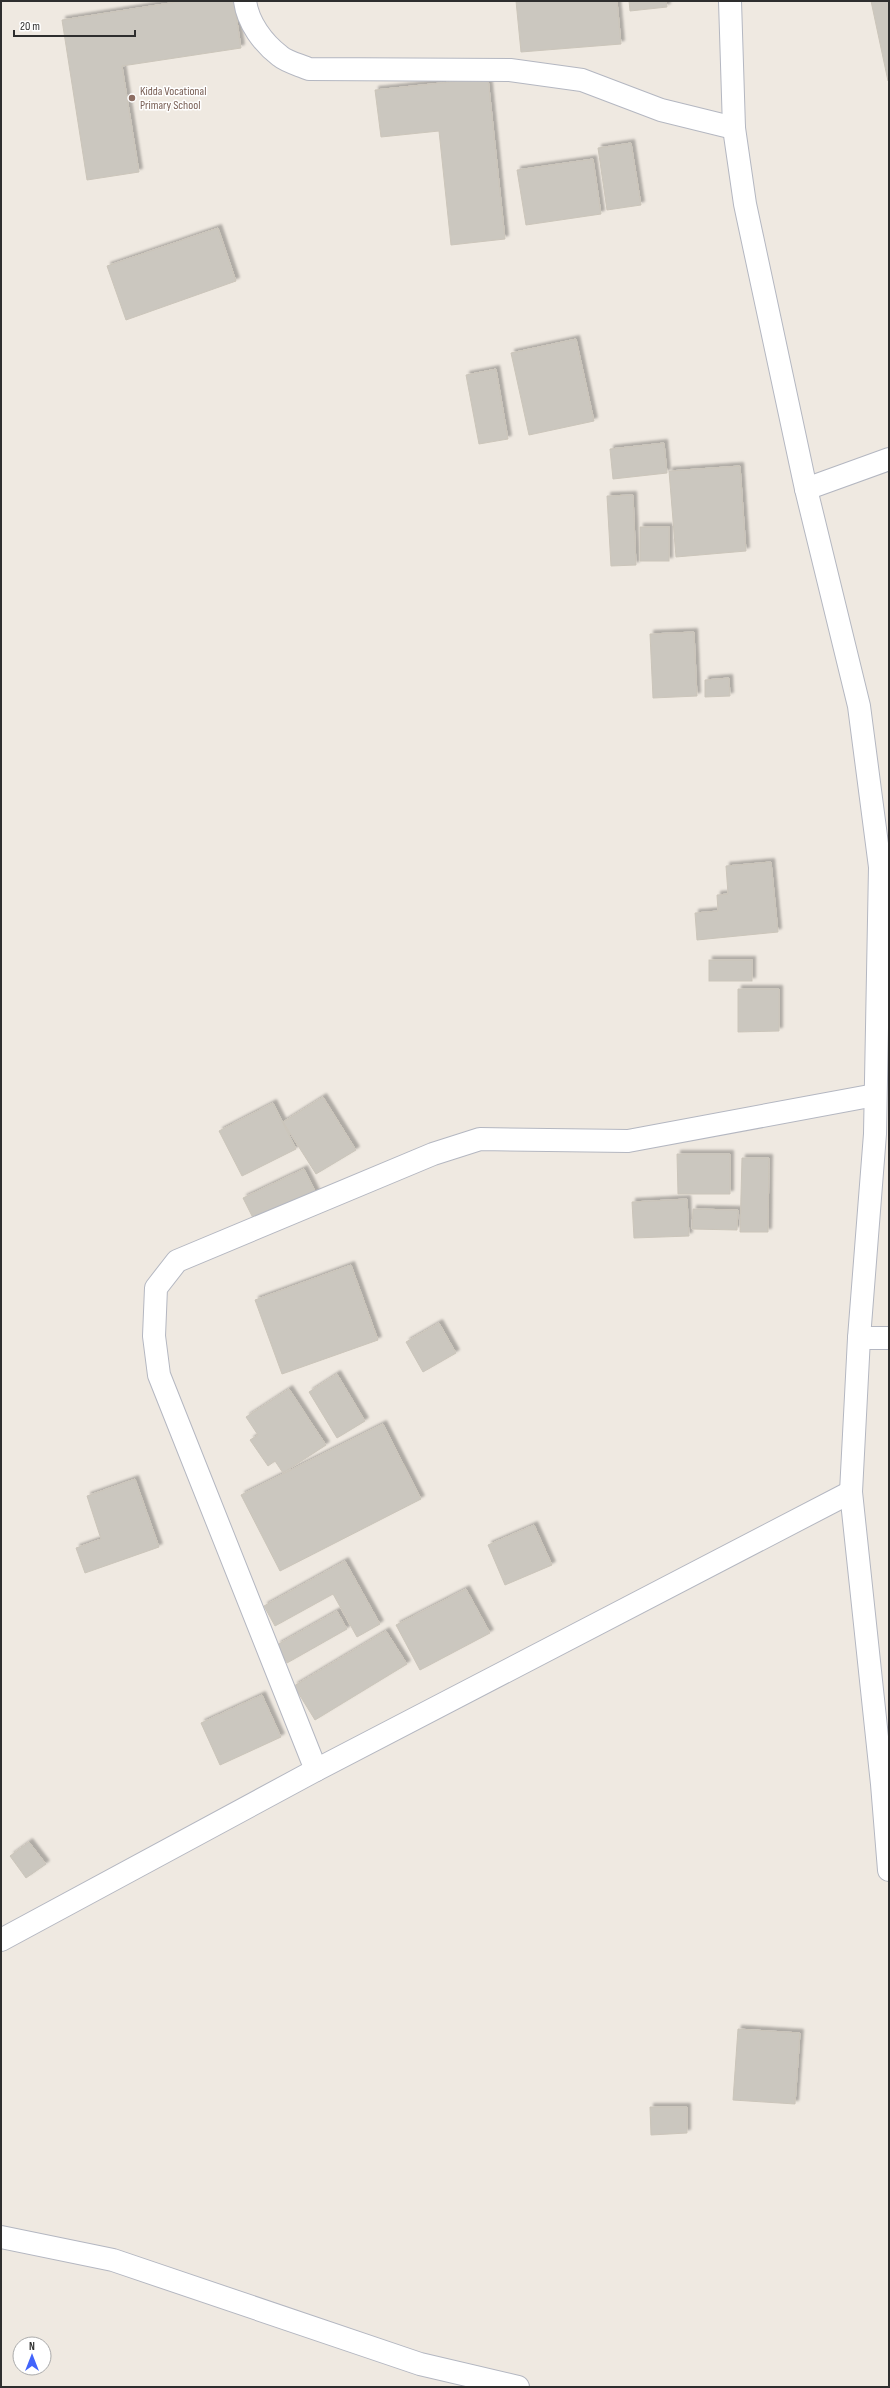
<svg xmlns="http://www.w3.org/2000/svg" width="890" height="2388" font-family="'Sofia Sans Condensed',sans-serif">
  <defs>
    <filter id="shadow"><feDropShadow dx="3.5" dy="-3.5" stdDeviation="1" flood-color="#0004"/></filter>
  </defs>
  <rect width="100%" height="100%" fill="#efe9e1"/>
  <g fill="#cbc7bf" stroke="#cbc5ba" filter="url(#shadow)">
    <polygon points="183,1 234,1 241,48 122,66 139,172 87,180 62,20"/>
    <polygon points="516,1 617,1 621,44 521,52"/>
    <polygon points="629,1 666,1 667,7 630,11"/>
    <polygon points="871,1 889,1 889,81 888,81"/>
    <polygon points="488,78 505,239 451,245 439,131 381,137 375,90"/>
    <polygon points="631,143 641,205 607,210 598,148"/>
    <polygon points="593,159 601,214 526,225 517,170"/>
    <polygon points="218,228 236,281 126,320 107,266"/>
    <polygon points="576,339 594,421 529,435 511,353"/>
    <polygon points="496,369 508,439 479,444 466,375"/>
    <polygon points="664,443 667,473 613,479 610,449"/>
    <polygon points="740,466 746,551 676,557 669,471"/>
    <polygon points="633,495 636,565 611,566 607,496"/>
    <rect x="640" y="527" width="29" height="34"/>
    <polygon points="694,632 697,696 653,698 650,634"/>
    <polygon points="729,678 730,696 705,697 705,680"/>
    <polygon points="771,862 778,932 697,940 695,913 718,911 717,895 728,894 726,866"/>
    <rect x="709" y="960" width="43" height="21"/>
    <polygon points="738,989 779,989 779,1031 738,1032"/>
    <polygon points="323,1097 356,1150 316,1174 283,1122"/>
    <polygon points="273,1103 296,1149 242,1176 219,1131"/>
    <polygon points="677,1154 730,1154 730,1194 678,1194"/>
    <polygon points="742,1158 769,1158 768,1232 740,1232"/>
    <polygon points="304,1169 318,1197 257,1226 243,1198"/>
    <polygon points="687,1199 689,1236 634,1238 632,1202"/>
    <polygon points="693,1209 738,1210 737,1230 692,1229"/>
    <polygon points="351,1265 378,1340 282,1374 255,1300"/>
    <polygon points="439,1323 456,1353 423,1372 406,1342"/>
    <polygon points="337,1374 365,1421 337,1438 309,1392"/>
    <polygon points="289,1389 326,1445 283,1473 275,1461 268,1466 250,1440 258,1435 246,1417"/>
    <polygon points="383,1424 421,1499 280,1571 241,1495"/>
    <polygon points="135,1479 159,1547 85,1573 76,1548 101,1539 87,1496"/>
    <polygon points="534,1525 552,1565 505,1585 488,1545"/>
    <polygon points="345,1561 380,1624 357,1637 333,1594 275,1626 264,1606"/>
    <polygon points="466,1589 490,1633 420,1670 396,1625"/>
    <polygon points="337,1611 347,1629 287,1663 277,1645"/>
    <polygon points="386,1631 407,1664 315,1720 294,1686"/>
    <polygon points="262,1695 281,1737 220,1765 201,1723"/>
    <polygon points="29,1842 46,1864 26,1878 10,1856"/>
    <polygon points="738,2029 800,2033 795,2104 733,2100"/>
    <polygon points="650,2107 687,2107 687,2133 651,2135"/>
  </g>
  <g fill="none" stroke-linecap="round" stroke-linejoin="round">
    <defs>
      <g id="minor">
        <path d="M245 1C248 23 263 43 280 56 287 62 300 65 309 69L510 70 582 80 661 110 734 128"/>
        <polyline points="730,1 734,128 745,204 806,489 859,706 880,867 875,1134 859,1338 851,1492 882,1784 889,1870"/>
        <polyline points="806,489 889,459"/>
        <polyline points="859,1338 889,1338"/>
        <polyline points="316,1770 159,1375 154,1336 156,1288 177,1261 433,1154 480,1139 628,1141 875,1095"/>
        <polyline points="1,1940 316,1770 851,1492"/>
        <polyline points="1,2237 113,2260 420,2364 518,2387"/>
      </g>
    </defs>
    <use href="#minor" stroke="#b4b7c1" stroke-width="24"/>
    <use href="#minor" stroke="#fff" stroke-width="22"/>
  </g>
  <circle fill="#8d6e63" stroke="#fff" stroke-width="1.5" cx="132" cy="98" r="4"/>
  <g text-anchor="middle" stroke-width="3" stroke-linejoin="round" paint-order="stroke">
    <g font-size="12" fill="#785e54" stroke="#fff" text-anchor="start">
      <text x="140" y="95">Kidda Vocational<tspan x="140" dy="14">Primary School</tspan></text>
    </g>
  </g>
  <rect width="890" height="2388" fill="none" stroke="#2e2e2e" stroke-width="4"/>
  <g transform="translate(32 2356)"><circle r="19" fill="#ffffff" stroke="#ababab"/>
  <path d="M0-3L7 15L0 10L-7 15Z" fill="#4264fb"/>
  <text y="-6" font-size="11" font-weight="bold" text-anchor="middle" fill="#2e2e2e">N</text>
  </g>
  <path d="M14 30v6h121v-6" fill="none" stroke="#2e2e2e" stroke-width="2"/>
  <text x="20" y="30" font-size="12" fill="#2e2e2e" stroke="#ffffff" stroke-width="3" paint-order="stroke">20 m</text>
</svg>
